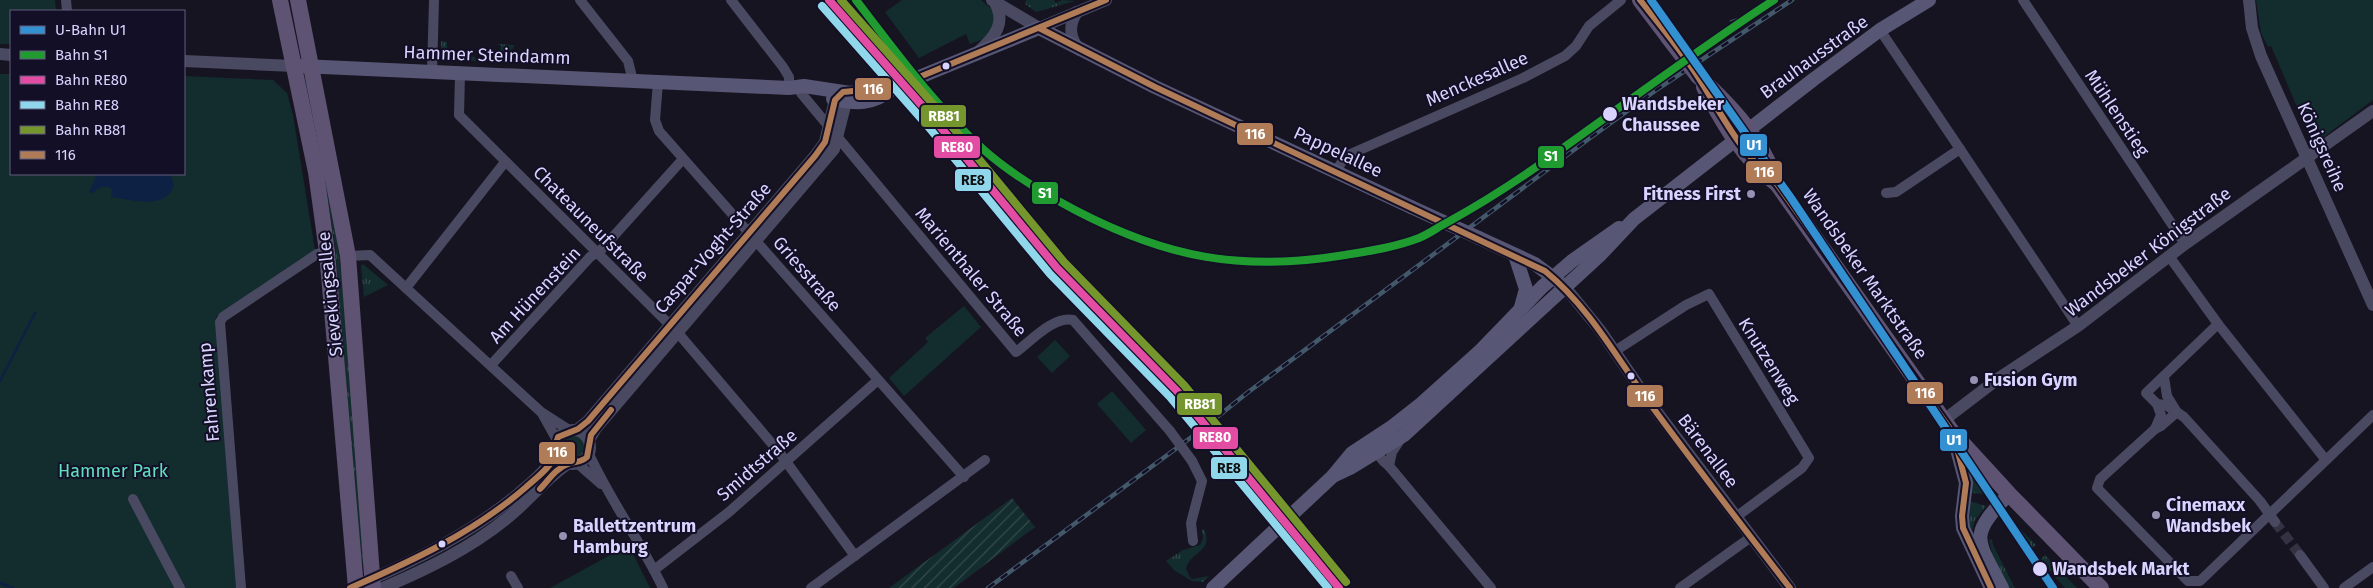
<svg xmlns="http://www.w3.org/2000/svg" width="2373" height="588" font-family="'Fira Sans',sans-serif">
  <defs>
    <pattern id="grass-tufts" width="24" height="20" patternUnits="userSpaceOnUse" patternTransform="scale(1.25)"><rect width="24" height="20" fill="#132c2d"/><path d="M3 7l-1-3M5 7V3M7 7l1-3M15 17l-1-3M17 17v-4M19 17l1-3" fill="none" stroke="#354a4c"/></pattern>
    <pattern id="garden-furrows" width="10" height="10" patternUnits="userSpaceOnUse" patternTransform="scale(1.25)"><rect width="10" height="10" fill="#132c2d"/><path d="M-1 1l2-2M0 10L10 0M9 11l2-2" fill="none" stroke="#354a4c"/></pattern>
  </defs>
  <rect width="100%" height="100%" fill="#161421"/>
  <g fill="url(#grass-tufts)">
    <polygon points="1026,0 1054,0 1056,3 1062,0 1075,1 1036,12 1025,4"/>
    <polygon points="441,41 447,42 447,53 475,57 476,61 441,60"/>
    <polygon points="498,44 514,45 513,49 511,49 513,63 498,62 501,46"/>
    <polygon points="305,85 309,85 334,213 342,280 366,562 361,564 335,246 321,156"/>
    <polygon points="363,264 388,285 364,297 361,266"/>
    <circle cx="574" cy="446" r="11"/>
    <polygon points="1973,475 1995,497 1993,500 1982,493 1982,494 1972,493 1971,477"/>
    <polygon points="1969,501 1986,506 1975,520 1971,533 1968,526"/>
    <polygon points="2016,525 2036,545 2031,550 2012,530"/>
    <path d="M1204 529C1214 552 1191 551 1186 568L1189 576 1192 579 1209 576 1203 582 1192 581 1174 570 1166 561 1183 550 1200 545 1203 538 1202 530Z"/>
    <polygon points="1992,539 1993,545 2015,588 2008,588 1993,556 1989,540"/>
    <polygon points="2045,555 2077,588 2065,588 2040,560"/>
  </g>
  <g fill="#132c2d">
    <polygon points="0,0 55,0 56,11 11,11 11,44 0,44"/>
    <polygon points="902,0 981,0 993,10 996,22 984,39 970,44 966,34 919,58 885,12"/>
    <polygon points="2256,0 2373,0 2373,100 2321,139 2316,140 2309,135 2271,46 2268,47 2261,33"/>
    <polygon points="0,74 11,74 11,174 184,174 184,76 273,80 287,93 293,115 315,250 216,317 236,588 0,588"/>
    <polygon points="964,306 981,327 904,396 889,378 928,342 925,338"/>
    <polygon points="1055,340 1070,356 1052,373 1037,357"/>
    <polygon points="1112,391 1146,430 1131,443 1097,404"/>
    <polygon points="629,546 650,588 550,588 623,548"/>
  </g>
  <polygon fill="url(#garden-furrows)" points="1012,498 1035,527 954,588 889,588"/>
  <path fill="#0d2144" d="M97 174H171L174 186C164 211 131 199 111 197L112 189C105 184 98 188 93 193L89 192Z"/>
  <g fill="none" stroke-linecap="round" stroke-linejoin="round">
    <g stroke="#0d2144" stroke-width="2.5">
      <polyline points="0,381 35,313"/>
      <polyline points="0,583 13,588"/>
    </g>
    <polyline stroke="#333142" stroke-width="10" stroke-dasharray="10 5" stroke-linecap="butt" points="2275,522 2300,555"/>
    <g stroke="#4a4962" stroke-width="10">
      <polyline points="66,0 67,11"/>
      <polyline points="580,0 628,61 633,81"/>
      <polyline points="731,0 783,67 789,77 789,88"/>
      <polyline points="2023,0 2185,244"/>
      <polyline points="1880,30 1960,149 1896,192 1886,193"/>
      <polyline points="432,73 434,0"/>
      <polyline points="460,74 459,115 678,333 779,452 855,556"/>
      <polyline points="658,82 655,120 659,131 964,477"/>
      <path d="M801 93 1016 352C1031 341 1053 316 1073 320L1170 431"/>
      <polyline points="1960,149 2078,326"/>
      <polyline points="1335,172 1346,156 1523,78 1565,56 1576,46 1589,26 1621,0"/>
      <polyline points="348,256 370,255 541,412 569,430"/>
      <polyline points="2169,256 2218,324 2325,459"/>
      <polyline points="406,288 505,162"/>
      <polyline points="2218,324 2146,393 2157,404 2166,405 2184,417 2260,501 2275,522"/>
      <polyline points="1615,351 1686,305 1709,294 1809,458 1802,468 1736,517"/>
      <polyline points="491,365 590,257 602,249 683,159"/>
      <polyline points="2164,377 2167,396 2175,409"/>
      <polyline points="2177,412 2161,426 2155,429 2100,479 2097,488 2188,581 2200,581 2373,415"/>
      <polyline points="543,415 557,440"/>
      <polyline points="2155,429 2161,415 2157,404"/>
      <path d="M1378 446C1376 455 1382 461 1389 466L1491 588"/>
      <path d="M589 454C610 500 641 542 663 588"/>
      <polyline points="1192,461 1202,481 1191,523 1193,541"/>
      <polyline points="577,463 601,484"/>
      <polyline points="1389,466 1392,452 1400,440"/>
      <polyline points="133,499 180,588"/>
      <polyline points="2300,555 2324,588"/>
      <polyline points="654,570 729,512 878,380"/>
      <polyline points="511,576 518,588"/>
      <polyline points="241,588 220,322 223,317 317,254 327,252"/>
      <polyline points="811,588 985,460"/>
      <polyline points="1680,588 1751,537"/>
      <polyline points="2344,588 2373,567"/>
    </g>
    <g stroke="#4a4962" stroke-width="12">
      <polyline points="992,0 1039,28 1106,0"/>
      <polyline points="2249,0 2252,28 2261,56 2373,305"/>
      <path d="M1077 12C1068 25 1070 39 1080 50"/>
      <path d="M979 51C995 37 1007 22 994 1"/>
      <polyline points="0,54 11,55"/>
      <polyline points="184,61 294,66"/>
      <polyline points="1565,287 1600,330 1648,400 1790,588"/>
      <polyline points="1944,420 1999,378 2078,326 2185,244 2373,111"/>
      <circle cx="573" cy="447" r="17"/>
      <polyline points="577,430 588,421 815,156 825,142 835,100 843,92 846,102 834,149 596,428 589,440"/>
      <path d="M365 582C420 558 471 533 518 494 533 481 547 470 557 453"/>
      <path d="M383 588C427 569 469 549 506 519 528 502 546 478 569 463"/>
    </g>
    <g stroke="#575674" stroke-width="14">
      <polyline points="301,66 789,88 804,86 850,93 895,87 1039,28 1155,87 1411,207"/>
      <path d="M833 99C856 104 873 105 892 89"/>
      <polyline points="1479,238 1535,264 1559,282"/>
      <polyline points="1515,255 1526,289 1521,307"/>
      <polyline points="1953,434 1966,483 1962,516 1963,528 1991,588"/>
      <polyline points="1333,476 1350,468 1404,435 1601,254 1634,219 1814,79 1880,30 1929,0"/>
      <polyline points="1213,588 1333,476 1352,453 1393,426 1421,404 1479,352 1542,287 1572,261 1619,228"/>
      <path d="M2002 588C1977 538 1967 538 2009 494"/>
    </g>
    <g stroke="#5e5373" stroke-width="16">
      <polyline points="280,0 316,172 327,252 356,588"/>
      <polyline points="298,0 348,256 373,588"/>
      <polyline points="1640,0 1668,37"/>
      <path d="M1698 76C1732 107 1762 139 1777 184L1953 433 2009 494 2101 588"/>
      <path d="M1704 87C1723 123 1744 160 1777 184"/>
    </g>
    <polyline stroke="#43596b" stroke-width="1" points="1730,21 1755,12"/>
    <defs>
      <polyline id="rail" points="988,588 1201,430 1247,393 1590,138 1659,88 1792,0"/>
    </defs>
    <use href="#rail" stroke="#43596b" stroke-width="4.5"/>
    <use href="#rail" stroke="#130f26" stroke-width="2.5" stroke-dasharray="8" stroke-linecap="butt"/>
    <polyline stroke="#4a4962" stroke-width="10" points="1170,431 1192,461"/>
    <polyline stroke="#575674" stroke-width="14" points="1411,207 1479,238"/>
    <polyline stroke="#5e5373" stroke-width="16" points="1668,37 1698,76"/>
    <defs>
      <g id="bus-1">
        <path d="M1640 0C1660 25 1681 50 1698 77 1722 115 1741 154 1777 184L1953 433 1966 483 1962 516 1963 528 1991 588"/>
        <path d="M1039 28 1155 87 1545 271C1589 307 1615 355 1648 401 1694 464 1742 526 1790 588"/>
        <path d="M540 489C548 481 556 468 568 464 575 461 581 463 587 457L591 435 611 410"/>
        <path d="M350 588C412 561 473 533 525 488 535 479 550 468 556 455 558 449 555 443 558 437L578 429 588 421 815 156 825 142 835 100 843 92 895 87 1106 0"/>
      </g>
    </defs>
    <use href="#bus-1" stroke="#130f26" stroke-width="10"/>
    <use href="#bus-1" stroke="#b07c57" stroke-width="6"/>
    <defs>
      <path id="rail-1" d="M856 0C896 52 935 106 984 150 1011 174 1043 193 1075 210 1167 258 1242 272 1345 255 1369 251 1396 247 1419 238 1429 234 1438 227 1448 222 1488 200 1526 175 1563 148 1633 98 1702 47 1774 0"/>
      <polyline id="rail-2" points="829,0 933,118 1057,268 1177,391 1339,588"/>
      <polyline id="rail-3" points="822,6 926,124 1050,274 1170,397 1328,588"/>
      <polyline id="rail-4" points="841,0 940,112 1064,262 1184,385 1346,582"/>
    </defs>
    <use href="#rail-1" stroke="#130f26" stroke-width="11"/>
    <use href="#rail-2" stroke="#130f26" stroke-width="11"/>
    <use href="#rail-3" stroke="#130f26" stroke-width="11"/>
    <use href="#rail-4" stroke="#130f26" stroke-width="11"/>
    <use href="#rail-1" stroke="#1f9b30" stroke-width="8"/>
    <use href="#rail-2" stroke="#e24da3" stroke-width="8"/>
    <use href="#rail-3" stroke="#90d7ec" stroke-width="8"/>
    <use href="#rail-4" stroke="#75962c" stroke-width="8"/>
    <defs>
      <polyline id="metro-1" points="1651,0 1791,198 2053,588"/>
    </defs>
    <use href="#metro-1" stroke="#130f26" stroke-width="11"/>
    <use href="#metro-1" stroke="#3391d1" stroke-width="8"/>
  </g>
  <g fill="#d9d4ff" stroke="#130f26" stroke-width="2">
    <circle cx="946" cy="66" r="4.5"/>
    <circle cx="1610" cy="114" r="8"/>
    <circle cx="1631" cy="376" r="4.5"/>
    <circle cx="442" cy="544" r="4.5"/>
    <circle cx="2040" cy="569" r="8"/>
  </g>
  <g fill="#9591b1" stroke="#130f26" stroke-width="2">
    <circle cx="1751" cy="194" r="5"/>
    <circle cx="1974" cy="380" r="5"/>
    <circle cx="2156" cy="515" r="5"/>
    <circle cx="563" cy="536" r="5"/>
  </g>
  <g text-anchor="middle" stroke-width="4" stroke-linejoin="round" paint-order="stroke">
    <g font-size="18" fill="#d9d4ff" stroke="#130f26">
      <text transform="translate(487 55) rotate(2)" y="6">Hammer Steindamm</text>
      <text transform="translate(1814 57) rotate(-36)" y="6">Brauhausstraße</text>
      <text transform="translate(1477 79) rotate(-24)" y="6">Menckesallee</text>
      <text transform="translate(2117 113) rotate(56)" y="6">Mühlenstieg</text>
      <text transform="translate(2322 147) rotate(66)" y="6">Königsreihe</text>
      <text transform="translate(1338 152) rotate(25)" y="6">Pappelallee</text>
      <text transform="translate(591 224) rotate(45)" y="6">Chateauneufstraße</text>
      <text transform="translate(713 248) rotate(-49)" y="6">Caspar-Voght-Straße</text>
      <text transform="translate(2148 252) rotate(-37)" y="6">Wandsbeker Königstraße</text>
      <text transform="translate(971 272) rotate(50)" y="6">Marienthaler Straße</text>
      <text transform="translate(807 274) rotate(49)" y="6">Griesstraße</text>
      <text transform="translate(1865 274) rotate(55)" y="6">Wandsbeker Marktstraße</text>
      <text transform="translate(330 294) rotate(-96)" y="6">Sievekingsallee</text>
      <text transform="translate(535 295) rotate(-47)" y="6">Am Hünenstein</text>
      <text transform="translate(1769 361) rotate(58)" y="6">Knutzenweg</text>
      <text transform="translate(209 392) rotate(-95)" y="6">Fahrenkamp</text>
      <text transform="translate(1708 451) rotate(53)" y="6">Bärenallee</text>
      <text transform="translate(757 465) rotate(-41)" y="6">Smidtstraße</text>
    </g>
    <g font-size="18" font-weight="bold" fill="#d9d4ff" stroke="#130f26" text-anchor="start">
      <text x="1622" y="110">Wandsbeker<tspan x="1622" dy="21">Chaussee</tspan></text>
      <text x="2052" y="575">Wandsbek Markt</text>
    </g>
    <g font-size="18" font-weight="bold" fill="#d9d4ff" stroke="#130f26" text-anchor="start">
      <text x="1741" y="200" text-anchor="end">Fitness First</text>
      <text x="1984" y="386">Fusion Gym</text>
      <text x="2166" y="511">Cinemaxx<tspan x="2166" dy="21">Wandsbek</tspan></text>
      <text x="573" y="532">Ballettzentrum<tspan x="573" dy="21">Hamburg</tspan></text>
    </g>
    <g font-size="18" fill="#5fe0c0" stroke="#130f26">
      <text x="113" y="477">Hammer Park</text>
    </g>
  </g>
  <g stroke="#130f26" stroke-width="2">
    <rect x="854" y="77" width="38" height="24" rx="5" fill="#b07c57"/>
    <rect x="920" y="104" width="47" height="24" rx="5" fill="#75962c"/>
    <rect x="1236" y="122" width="38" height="24" rx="5" fill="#b07c57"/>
    <rect x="1739" y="133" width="29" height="24" rx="5" fill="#3391d1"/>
    <rect x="933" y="135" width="48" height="24" rx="5" fill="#e24da3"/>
    <rect x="1537" y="145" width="28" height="24" rx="5" fill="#1f9b30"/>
    <rect x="1745" y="160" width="38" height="24" rx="5" fill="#b07c57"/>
    <rect x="954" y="168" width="38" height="24" rx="5" fill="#90d7ec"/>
    <rect x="1031" y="181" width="28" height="24" rx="5" fill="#1f9b30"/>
    <rect x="1906" y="381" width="38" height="24" rx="5" fill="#b07c57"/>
    <rect x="1626" y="384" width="38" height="24" rx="5" fill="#b07c57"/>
    <rect x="1176" y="392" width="47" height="24" rx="5" fill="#75962c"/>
    <rect x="1192" y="426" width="47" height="24" rx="5" fill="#e24da3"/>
    <rect x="1939" y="428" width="29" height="24" rx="5" fill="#3391d1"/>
    <rect x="538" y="441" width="38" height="24" rx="5" fill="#b07c57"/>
    <rect x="1210" y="456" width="38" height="24" rx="5" fill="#90d7ec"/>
  </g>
  <g font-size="14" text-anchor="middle" font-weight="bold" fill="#fff">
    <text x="873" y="94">116</text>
    <text x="944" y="121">RB81</text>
    <text x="1255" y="139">116</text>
    <text x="1754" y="150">U1</text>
    <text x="957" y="152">RE80</text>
    <text x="1551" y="161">S1</text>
    <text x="1764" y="177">116</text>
    <text x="1045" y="198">S1</text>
    <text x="1925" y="398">116</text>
    <text x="1645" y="401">116</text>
    <text x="1200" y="409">RB81</text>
    <text x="1215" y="442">RE80</text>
    <text x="1954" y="445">U1</text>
    <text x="557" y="457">116</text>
  </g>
  <g font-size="14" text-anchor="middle" font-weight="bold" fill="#111">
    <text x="973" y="185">RE8</text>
    <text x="1229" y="473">RE8</text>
  </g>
  <rect x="10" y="10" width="175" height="165" fill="#130f26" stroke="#625e7d"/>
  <rect x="20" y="26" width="25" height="8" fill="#3391d1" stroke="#625e7d"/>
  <text x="55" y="35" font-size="15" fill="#d9d4ff">U-Bahn U1</text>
  <rect x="20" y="51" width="25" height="8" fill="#1f9b30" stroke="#625e7d"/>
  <text x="55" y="60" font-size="15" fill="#d9d4ff">Bahn S1</text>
  <rect x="20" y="76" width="25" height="8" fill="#e24da3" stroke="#625e7d"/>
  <text x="55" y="85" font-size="15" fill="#d9d4ff">Bahn RE80</text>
  <rect x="20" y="101" width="25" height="8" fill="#90d7ec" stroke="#625e7d"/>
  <text x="55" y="110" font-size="15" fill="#d9d4ff">Bahn RE8</text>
  <rect x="20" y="126" width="25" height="8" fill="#75962c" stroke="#625e7d"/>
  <text x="55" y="135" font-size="15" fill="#d9d4ff">Bahn RB81</text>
  <rect x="20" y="151" width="25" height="8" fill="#b07c57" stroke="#625e7d"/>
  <text x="55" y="160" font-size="15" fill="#d9d4ff">116</text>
</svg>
